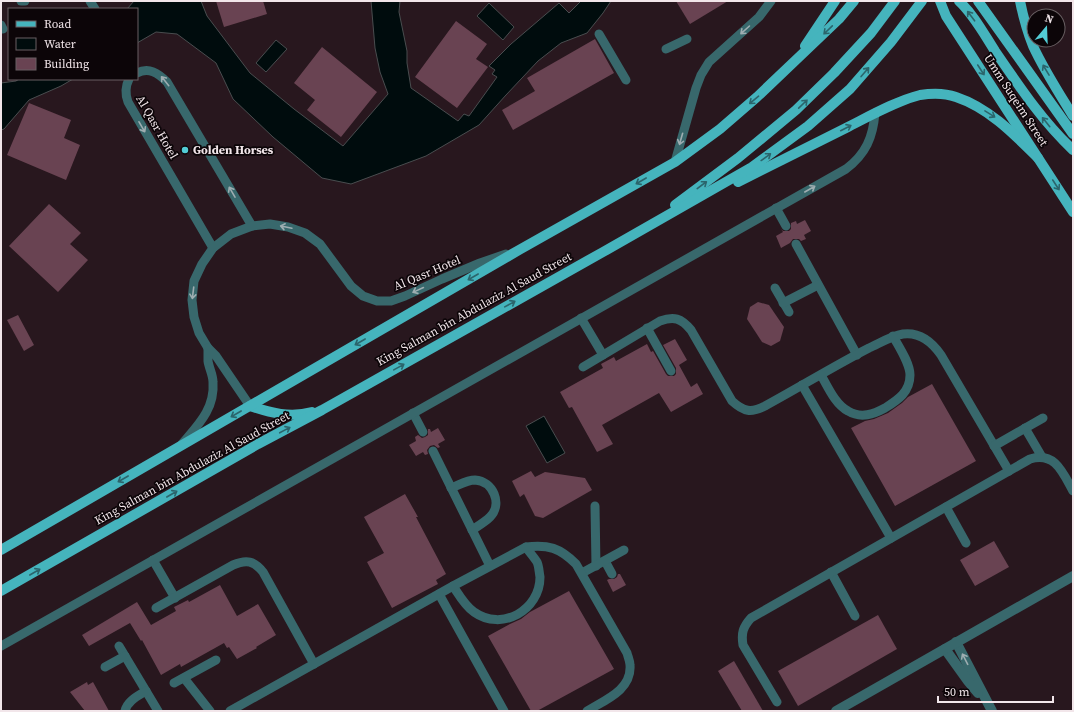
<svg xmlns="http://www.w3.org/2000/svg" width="1074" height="712" font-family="'Source Serif 4',serif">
  <rect width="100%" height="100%" fill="#28171e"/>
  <g fill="#000c0d" stroke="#494d4f">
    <polygon points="134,1 201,1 207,16 250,73 294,109 343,146 388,94 380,72 375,48 371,1 400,1 399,12 407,51 407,63 411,88 458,121 464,114 469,116 497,77 492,74 495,70 489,66 511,44 559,3 569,13 581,1 611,1 603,13 587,33 561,43 538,61 506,95 479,125 426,156 351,184 322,178 273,137 233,99 216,63 177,34 156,32 137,43 137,9 127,9"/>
    <polygon points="489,3 514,27 503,40 477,16"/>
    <polygon points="276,40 287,49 266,72 256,63"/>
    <polygon points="19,79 73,79 61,86 29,100 4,129 1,130 1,83 16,81"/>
    <polygon points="544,416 565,453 547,463 526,426"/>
  </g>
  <g fill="#694352">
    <polygon points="216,1 263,1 267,14 224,27"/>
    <polygon points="676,1 728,1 690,24"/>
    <polygon points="456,21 487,44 476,59 488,67 457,108 415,77"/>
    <polygon points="595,39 614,73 513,130 502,110 535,91 527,78"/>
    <polygon points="322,47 377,92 341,137 307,110 315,100 294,83"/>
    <polygon points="29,103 71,120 64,138 80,145 66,180 7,155"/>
    <polygon points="49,204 81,233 70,244 88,260 58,292 9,246"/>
    <polygon points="805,220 811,231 804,235 806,239 801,241 799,239 793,239 790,243 781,248 776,236 783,232 781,229 783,231 789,231 791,229 791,223 796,221 797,224"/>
    <polygon points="758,302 769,305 784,327 780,341 771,346 762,342 747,319 750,307"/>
    <polygon points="18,315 34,345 24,351 7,320"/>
    <polygon points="675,339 687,360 679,365 691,387 697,383 703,394 671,412 659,393 602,425 613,444 597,452 572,407 569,408 560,392 603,368 601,364 614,357 616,361 647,344 651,352 653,351 666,374 668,376 674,376 676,374 676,368 663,345"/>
    <polygon points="932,384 976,461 895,506 851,428 865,421 874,419 888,413 902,403 908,397"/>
    <polygon points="438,428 445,440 438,444 440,447 438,448 434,445 430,446 427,450 428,454 425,455 423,452 416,456 409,445 416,441 415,437 418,435 422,438 425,437 428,435 428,429 430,429 431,432"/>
    <polygon points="531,471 535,477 545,472 585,478 592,490 543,518 535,516 524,494 520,497 512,481"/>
    <polygon points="405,494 418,517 416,517 446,574 436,580 438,584 392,608 367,562 384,553 364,517"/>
    <polygon points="994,541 1009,567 975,586 960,560"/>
    <polygon points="618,574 620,574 626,585 613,592 607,580 609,579 614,579 617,577"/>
    <polygon points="220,585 237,616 258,604 276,635 256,647 257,648 237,659 229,647 227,648 224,643 181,667 180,664 161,675 142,640 141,641 130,623 89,646 82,635 137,602 151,625 176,611 174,607 188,600 189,602"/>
    <polygon points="569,591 614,669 537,711 531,711 488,636 510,624 521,619 530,612"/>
    <polygon points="878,615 897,649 798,706 778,671"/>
    <polygon points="734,661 763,711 742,711 718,671"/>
    <polygon points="87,682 88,685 93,682 109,711 85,711 70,692"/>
  </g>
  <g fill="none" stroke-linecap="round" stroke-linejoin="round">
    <g stroke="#38686c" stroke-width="9">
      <polyline points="21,1 25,1"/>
      <polyline points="90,1 95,9"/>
      <polyline points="1,25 3,29"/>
      <polyline points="599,34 626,80"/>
      <polyline points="666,49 687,39"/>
      <path d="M137 73C149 67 158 73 167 82L252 226"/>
      <path d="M129 79C125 87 125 94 128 102L213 248"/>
      <polyline points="675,162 696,88 701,75 709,62 759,17 771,1"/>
      <polyline points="776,208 786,226"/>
      <polyline points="796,244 857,355"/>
      <polyline points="775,288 789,312"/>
      <polyline points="783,303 818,285"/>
      <polyline points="581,318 603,355"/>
      <polyline points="647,328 671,371"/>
      <path d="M583 367 660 321C674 316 681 318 691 330L732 401C744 412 751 413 765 406 800 387 834 366 869 348 880 343 891 336 903 334 919 332 932 342 941 355L1009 471"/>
      <path d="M821 375C828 387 835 404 848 411 861 419 874 414 885 408 898 400 910 392 910 375 910 363 899 347 893 336"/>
      <polyline points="802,385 891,538"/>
      <polyline points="250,406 216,356 208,348 199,333 194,317 192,300 194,281 202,264 213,248 231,234 252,226 270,224 288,227 305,233 320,244 351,286 363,296 377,301 391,301 405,296 442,279 480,263 506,254"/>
      <polyline points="413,413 423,432"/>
      <polyline points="1025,428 1042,457"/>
      <path d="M182 444C198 425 215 409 213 382 213 375 209 368 208 361 208 356 208 352 208 348"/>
      <polyline points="994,446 1043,418"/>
      <polyline points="433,451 490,566"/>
      <path d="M451 488C459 485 467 480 475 480 493 481 503 504 490 517 485 522 478 526 472 530"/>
      <polyline points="595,506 596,566"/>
      <polyline points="946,507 966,543"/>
      <polyline points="153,560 175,598"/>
      <polyline points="605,561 612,574"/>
      <polyline points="831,572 855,616"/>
      <polyline points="582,573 624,550"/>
      <path d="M453 586C459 595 465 606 474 612 502 632 540 610 540 577 539 572 539 566 537 562 534 557 529 552 526 547"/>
      <polyline points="439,594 504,711"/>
      <path d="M156 608 233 565C247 559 254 561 263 572L314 664"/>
      <path d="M1 646 846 169C866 154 873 137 875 113"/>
      <polyline points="119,646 158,711"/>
      <polyline points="105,667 125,656"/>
      <polyline points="184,678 210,711"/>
      <polyline points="174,683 216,660"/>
      <path d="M777 702 743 645C741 633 743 627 751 618L1030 459C1055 451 1063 473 1073 491"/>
      <path d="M125 711C127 701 138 696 146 691"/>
      <path d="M230 711 453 586 526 547C548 544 560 548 576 564L627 653C628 657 630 661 630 665 632 690 605 700 587 711"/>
    </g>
    <g stroke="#38686c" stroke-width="10">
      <polyline points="956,642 992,711"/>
      <polyline points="945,649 968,681 978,693"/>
      <polyline points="836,711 1073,576"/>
    </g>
    <g stroke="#45b4bd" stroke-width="10">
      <polyline points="940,1 946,16 1073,212"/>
      <path d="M959 1C974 15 984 34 995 51 1019 86 1042 121 1073 150"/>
      <polyline points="978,1 1073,134"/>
      <path d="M1020 1C1023 16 1027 31 1033 46 1044 70 1059 93 1073 116"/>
      <polyline points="805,46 835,1"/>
      <path d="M738 182C774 164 810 146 846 128 868 117 896 101 920 95 932 93 945 93 956 97 989 108 1014 134 1038 158"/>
      <polyline points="675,205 738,158 796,110 834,73 871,33 895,1"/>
      <path d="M250 406C270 413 291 418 312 412"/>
      <polyline points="1,550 519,250 675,162 720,129 757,97 839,19 854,1"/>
      <polyline points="1,591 258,444 322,410 603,252 752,167 808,126 850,89 891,42 922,1"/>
    </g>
  </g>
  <defs><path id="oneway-shaft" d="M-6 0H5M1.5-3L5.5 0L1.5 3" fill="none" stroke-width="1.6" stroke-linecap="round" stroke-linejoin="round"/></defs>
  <g stroke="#2b656c">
    <use href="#oneway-shaft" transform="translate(971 16) rotate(-127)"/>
    <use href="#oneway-shaft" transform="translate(828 30) rotate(136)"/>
    <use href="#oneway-shaft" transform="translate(981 70) rotate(57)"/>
    <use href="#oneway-shaft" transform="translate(1046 70) rotate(-121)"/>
    <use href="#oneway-shaft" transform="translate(865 72) rotate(-49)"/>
    <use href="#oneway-shaft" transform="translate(754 100) rotate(140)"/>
    <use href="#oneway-shaft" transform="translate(803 104) rotate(-44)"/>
    <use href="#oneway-shaft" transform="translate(990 114) rotate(32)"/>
    <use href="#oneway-shaft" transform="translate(1046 122) rotate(-129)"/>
    <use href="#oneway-shaft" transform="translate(846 128) rotate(-27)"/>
    <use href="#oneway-shaft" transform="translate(766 157) rotate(-36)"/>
    <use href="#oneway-shaft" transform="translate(641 181) rotate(150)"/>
    <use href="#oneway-shaft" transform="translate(702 185) rotate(-37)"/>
    <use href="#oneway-shaft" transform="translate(1056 185) rotate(57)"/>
    <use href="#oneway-shaft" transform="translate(473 277) rotate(150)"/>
    <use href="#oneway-shaft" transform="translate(510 304) rotate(-29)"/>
    <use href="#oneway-shaft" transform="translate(360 342) rotate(150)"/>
    <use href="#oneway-shaft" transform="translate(399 367) rotate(-29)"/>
    <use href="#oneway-shaft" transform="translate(236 414) rotate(150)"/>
    <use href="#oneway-shaft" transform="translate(285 430) rotate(-28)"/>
    <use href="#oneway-shaft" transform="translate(123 479) rotate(150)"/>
    <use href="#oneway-shaft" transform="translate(172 494) rotate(-30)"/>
    <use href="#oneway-shaft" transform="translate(35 572) rotate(-30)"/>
  </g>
  <g stroke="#9eadb1">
    <use href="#oneway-shaft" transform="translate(745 30) rotate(138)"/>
    <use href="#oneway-shaft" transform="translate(165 81) rotate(-129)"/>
    <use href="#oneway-shaft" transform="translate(142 127) rotate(60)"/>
    <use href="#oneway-shaft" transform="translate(681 139) rotate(106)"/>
    <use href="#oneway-shaft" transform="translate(810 189) rotate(-30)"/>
    <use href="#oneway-shaft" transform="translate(232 192) rotate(-120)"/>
    <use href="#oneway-shaft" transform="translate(286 227) rotate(-168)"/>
    <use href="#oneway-shaft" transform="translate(418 290) rotate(155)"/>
    <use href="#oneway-shaft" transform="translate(193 293) rotate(97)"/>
    <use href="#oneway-shaft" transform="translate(965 659) rotate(-117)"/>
  </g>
  <circle fill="#52ccd5" stroke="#0c0508" stroke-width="1.5" cx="185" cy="150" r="4"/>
  <g text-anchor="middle" stroke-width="3.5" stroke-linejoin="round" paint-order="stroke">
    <g font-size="12" fill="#f2e6ea" stroke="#0c0508">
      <text transform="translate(1016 100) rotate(57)" y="4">Umm Suqeim Street</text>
      <text transform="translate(157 127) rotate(60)" y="4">Al Qasr Hotel</text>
      <text transform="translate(427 273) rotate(-23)" y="4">Al Qasr Hotel</text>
      <text transform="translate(474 309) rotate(-29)" y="4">King Salman bin Abdulaziz Al Saud Street</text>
      <text transform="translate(192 468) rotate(-29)" y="4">King Salman bin Abdulaziz Al Saud Street</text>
    </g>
    <g font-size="12" font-weight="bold" fill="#f2e6ea" stroke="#0c0508" text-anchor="start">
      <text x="193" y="154">Golden Horses</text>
    </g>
  </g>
  <rect width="1074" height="712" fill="none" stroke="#f2e6ea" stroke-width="4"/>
  <rect x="8" y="8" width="130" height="72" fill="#0c0508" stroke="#685f62"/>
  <rect x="16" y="21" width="20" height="6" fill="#45b4bd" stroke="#685f62"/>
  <text x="44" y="28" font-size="12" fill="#f2e6ea">Road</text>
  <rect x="16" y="38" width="20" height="12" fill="#000c0d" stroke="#685f62"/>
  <text x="44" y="48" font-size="12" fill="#f2e6ea">Water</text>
  <rect x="16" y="58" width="20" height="12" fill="#694352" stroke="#685f62"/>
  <text x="44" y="68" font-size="12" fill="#f2e6ea">Building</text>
  <g transform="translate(1046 28) rotate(19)"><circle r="19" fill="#0c0508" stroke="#685f62"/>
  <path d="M0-3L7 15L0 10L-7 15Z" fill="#52ccd5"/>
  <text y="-6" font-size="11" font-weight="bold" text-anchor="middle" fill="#f2e6ea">N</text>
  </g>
  <path d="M938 696v6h115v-6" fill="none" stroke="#f2e6ea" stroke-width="2"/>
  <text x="944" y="696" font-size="12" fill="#f2e6ea" stroke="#0c0508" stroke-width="3" paint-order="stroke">50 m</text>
</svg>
